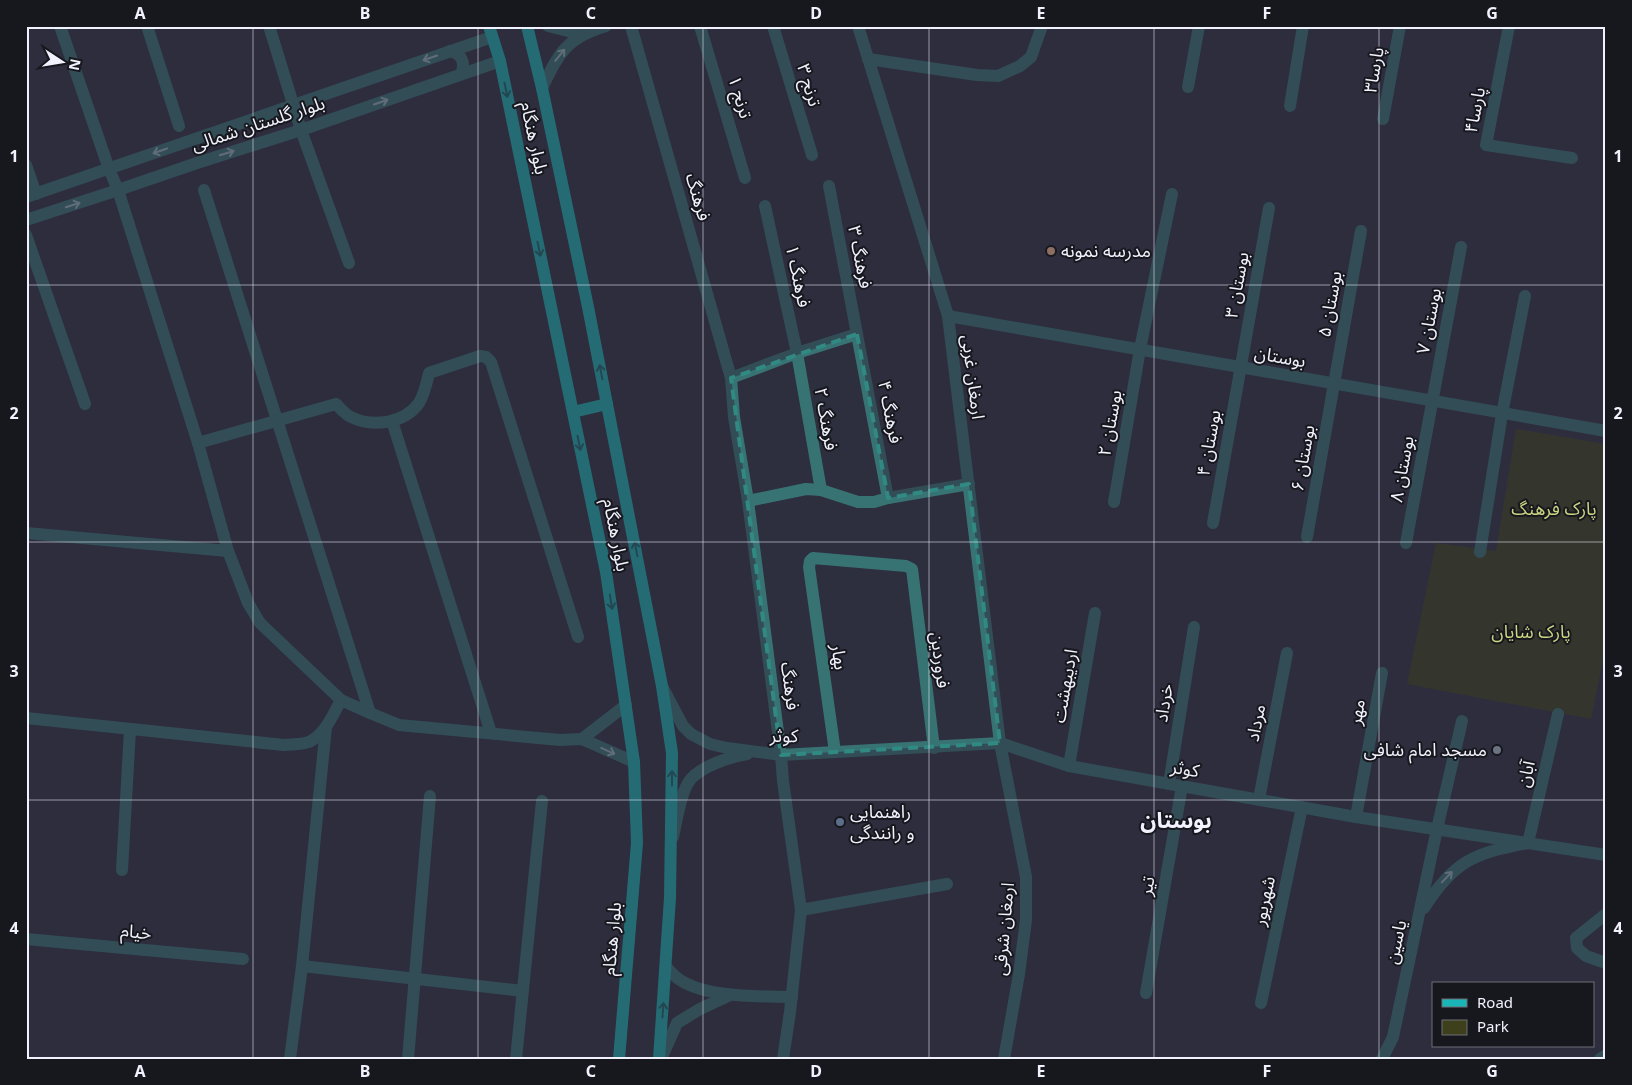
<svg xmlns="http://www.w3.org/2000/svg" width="1632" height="1085" font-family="'Noto Sans','Noto Sans Arabic',sans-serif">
  <rect width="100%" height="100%" fill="#2d2e3e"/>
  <polygon fill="#3d401a" points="1516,429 1606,444 1606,517 1602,535 1606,536 1606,645 1591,719 1407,684 1436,543 1496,551"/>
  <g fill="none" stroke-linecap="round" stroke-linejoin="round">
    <g stroke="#387374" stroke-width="12">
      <polyline points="60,26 109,169 118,190 198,443 228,551 248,603 260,623 341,700 370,713 399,725 560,740 582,739 634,762"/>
      <polyline points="147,26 179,126"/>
      <polyline points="269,26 301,130 349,263"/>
      <polyline points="548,26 568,31 589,31"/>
      <polyline points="631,26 731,378 734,417 748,501 781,755 783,781 801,910 790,1012 783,1059"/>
      <polyline points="700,26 745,178"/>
      <polyline points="773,26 812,155"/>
      <polyline points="858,26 948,316 1000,743 1026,877 1026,920 1019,974 1004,1059"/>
      <polyline points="1509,26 1486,145 1572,158"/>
      <path d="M450 51C462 54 466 63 461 74"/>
      <polyline points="868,59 977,75 998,76 1020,66 1031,57 1042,26"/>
      <polyline points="1188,87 1199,26"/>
      <path d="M542 88C559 53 566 38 606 26"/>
      <polyline points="1290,106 1303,26"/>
      <polyline points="1383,119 1400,26"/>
      <polyline points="26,165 36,194"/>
      <polyline points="829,186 888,498"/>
      <polyline points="204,190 370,713"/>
      <polyline points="26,197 492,37"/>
      <polyline points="765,206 797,353 821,490"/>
      <polyline points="26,220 118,190 197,163 301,130 500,61"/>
      <polyline points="26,235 85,404"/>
      <polyline points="948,316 1606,431"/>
      <polyline points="731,378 797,353 857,334"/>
      <polyline points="392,421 491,733"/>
      <path d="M198 443 336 404C341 409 346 415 351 417 373 428 405 423 419 403 424 395 427 382 429 373L480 356 486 357 491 362 578 637"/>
      <polyline points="748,501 806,489 821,490 858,502 874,502 888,498 969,484"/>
      <polyline points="1114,502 1140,349 1172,194"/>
      <polyline points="1213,523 1269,208"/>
      <polyline points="26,533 228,551"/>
      <polyline points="1307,537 1361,231"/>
      <polyline points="1406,543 1461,247"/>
      <polyline points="1480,552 1502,414 1525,296"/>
      <polyline points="663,688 683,726 691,734 710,744 727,748 781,755 1000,743 1069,766 1356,817 1606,855"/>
      <path d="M26 718 284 745C292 744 304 745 311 741 326 732 333 715 341 700"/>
      <polyline points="582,739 626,705"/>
      <polyline points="835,752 809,567 810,561 813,558 906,566 912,569 934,748"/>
      <polyline points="1069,766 1095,613"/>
      <polyline points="1169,784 1194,627"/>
      <polyline points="1259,799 1287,653"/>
      <polyline points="1356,817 1382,673"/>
      <path d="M673 837C677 820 679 799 688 783 697 767 730 757 747 754"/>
      <polyline points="122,870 130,730"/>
      <path d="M1424 908C1454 861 1474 853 1528 843L1558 714"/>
      <polyline points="801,910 947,884"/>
      <polyline points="1606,914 1576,938 1577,948 1586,956 1606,963"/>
      <polyline points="26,939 243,959"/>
      <polyline points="302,966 523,991"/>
      <path d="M666 967C670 971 675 977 680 980 708 998 759 996 792 997"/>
      <polyline points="1146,993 1182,786"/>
      <polyline points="1261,1003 1302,807"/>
      <polyline points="290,1059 302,966 326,727"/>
      <polyline points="408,1059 430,796"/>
      <polyline points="516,1059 542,801"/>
      <polyline points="661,1059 677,1023 700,1009 730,995"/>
      <polyline points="1382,1059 1393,1037 1437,829 1462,721"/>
      <polyline points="1600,1059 1606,1055"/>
    </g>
    <g stroke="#1ab6b7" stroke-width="12">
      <polyline points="489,26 500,61 606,572 634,762 637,843 619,1059"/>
      <polyline points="527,26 542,88 588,307 662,686 672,753 670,898 659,1059"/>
      <polyline points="573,412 607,404"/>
    </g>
  </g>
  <defs><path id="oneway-shaft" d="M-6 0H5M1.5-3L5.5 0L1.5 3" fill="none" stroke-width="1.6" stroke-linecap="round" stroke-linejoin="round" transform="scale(1.25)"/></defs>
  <g stroke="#9eb9bf">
    <use href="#oneway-shaft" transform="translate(560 55) rotate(-51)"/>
    <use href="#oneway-shaft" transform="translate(430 58) rotate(161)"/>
    <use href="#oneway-shaft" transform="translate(381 102) rotate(-19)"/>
    <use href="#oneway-shaft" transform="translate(160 151) rotate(161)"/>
    <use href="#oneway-shaft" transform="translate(227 153) rotate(-17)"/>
    <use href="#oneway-shaft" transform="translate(73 205) rotate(-18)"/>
    <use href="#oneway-shaft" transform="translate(608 751) rotate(24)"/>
    <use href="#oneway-shaft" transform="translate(1447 877) rotate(-46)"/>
  </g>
  <g stroke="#18666a">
    <use href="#oneway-shaft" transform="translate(506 90) rotate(78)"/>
    <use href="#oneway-shaft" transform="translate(539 249) rotate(78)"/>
    <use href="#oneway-shaft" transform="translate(601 372) rotate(-101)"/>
    <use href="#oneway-shaft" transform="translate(579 443) rotate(78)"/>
    <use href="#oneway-shaft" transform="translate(636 549) rotate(-101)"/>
    <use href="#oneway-shaft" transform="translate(611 602) rotate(81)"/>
    <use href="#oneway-shaft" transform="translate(672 778) rotate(-90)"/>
    <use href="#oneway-shaft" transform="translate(663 1010) rotate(-86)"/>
  </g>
  <path d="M0 0H1632V1085H0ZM857 334 888 498 969 484 1000 743 781 755 731 378Z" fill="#2d2e3e" fill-opacity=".55" fill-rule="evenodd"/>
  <path fill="none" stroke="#318983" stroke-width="4" stroke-dasharray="10 6" stroke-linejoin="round" d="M857 334 888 498 969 484 1000 743 781 755 731 378Z"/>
  <path fill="none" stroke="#f1f2fd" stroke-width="1" stroke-opacity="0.55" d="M253 26V1059M478 26V1059M703 26V1059M929 26V1059M1154 26V1059M1379 26V1059M26 285H1606M26 542H1606M26 800H1606"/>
  <circle fill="#8d6e63" stroke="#17171e" stroke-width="2" cx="1051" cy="251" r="5"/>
  <circle fill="#6b7280" stroke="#17171e" stroke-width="2" cx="1497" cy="750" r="5"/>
  <circle fill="#5c6f8a" stroke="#17171e" stroke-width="2" cx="840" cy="822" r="5"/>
  <g text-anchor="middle" stroke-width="4" stroke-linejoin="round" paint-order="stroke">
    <g font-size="18" fill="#f1f2fd" stroke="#17171e">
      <text transform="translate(1374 70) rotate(-80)" y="6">پارسا۳</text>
      <text transform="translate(809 85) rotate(73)" y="6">ترنج ۳</text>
      <text transform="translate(740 97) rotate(73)" y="6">ترنج ۱</text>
      <text transform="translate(1475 110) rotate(-79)" y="6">پارسا۴</text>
      <text transform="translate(258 124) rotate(-18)" y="6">بلوار گلستان شمالی</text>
      <text transform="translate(534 138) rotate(78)" y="6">بلوار هنگام</text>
      <text transform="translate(698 197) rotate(74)" y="6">فرهنگ</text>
      <text transform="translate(860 257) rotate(79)" y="6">فرهنگ ۳</text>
      <text transform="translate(798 276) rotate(78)" y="6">فرهنگ ۱</text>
      <text transform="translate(1237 285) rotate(-80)" y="6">بوستان ۳</text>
      <text transform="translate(1330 304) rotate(-80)" y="6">بوستان ۵</text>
      <text transform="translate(1429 321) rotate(-79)" y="6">بوستان ۷</text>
      <text transform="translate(1280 357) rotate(10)" y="6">بوستان</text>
      <text transform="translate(973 377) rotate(83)" y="6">ارمغان غربی</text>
      <text transform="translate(890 412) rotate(79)" y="6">فرهنگ ۴</text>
      <text transform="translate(826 419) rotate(80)" y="6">فرهنگ ۲</text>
      <text transform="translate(1110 423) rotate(-80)" y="6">بوستان ۲</text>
      <text transform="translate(1209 443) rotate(-80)" y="6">بوستان ۴</text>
      <text transform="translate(1303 458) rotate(-80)" y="6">بوستان ۶</text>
      <text transform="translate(1402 469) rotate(-80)" y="6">بوستان ۸</text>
      <text transform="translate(616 535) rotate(79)" y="6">بلوار هنگام</text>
      <text transform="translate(839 657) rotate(82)" y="6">بهار</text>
      <text transform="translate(940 660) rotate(83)" y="6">فروردین</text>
      <text transform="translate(790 686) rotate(83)" y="6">فرهنگ</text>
      <text transform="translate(1065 686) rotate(-80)" y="6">اردیبهشت</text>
      <text transform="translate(1164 703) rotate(-81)" y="6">خرداد</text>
      <text transform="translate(1357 712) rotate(-80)" y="6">مهر</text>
      <text transform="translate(1256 723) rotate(-79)" y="6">مرداد</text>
      <text transform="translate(784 736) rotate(1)" y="6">کوثر</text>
      <text transform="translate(1185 769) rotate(10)" y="6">کوثر</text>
      <text transform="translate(1526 774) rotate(-77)" y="6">آبان</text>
      <text transform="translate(1147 886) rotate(-80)" y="6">تیر</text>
      <text transform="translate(1264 901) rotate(-78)" y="6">شهریور</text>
      <text transform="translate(1004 929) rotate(-85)" y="6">ارمغان شرقی</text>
      <text transform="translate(136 932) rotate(5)" y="6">خیام</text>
      <text transform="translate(612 939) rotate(-85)" y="6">بلوار هنگام</text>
      <text transform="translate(1396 942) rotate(-78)" y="6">یاسین</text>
    </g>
    <g font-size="18" fill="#f1f2fd" stroke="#17171e" text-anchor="start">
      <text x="1061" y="257">مدرسه نمونه</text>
      <text x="1487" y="756" text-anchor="end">مسجد امام شافی</text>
      <text x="850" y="818">راهنمایی<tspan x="850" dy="21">و رانندگی</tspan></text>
    </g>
    <g font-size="18" fill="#ccd582" stroke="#17171e">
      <text x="1554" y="515">پارک فرهنگ</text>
      <text x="1531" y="638">پارک شایان</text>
    </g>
    <g font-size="22" font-weight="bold" fill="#f1f2fd" stroke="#17171e">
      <text x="1176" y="828">بوستان</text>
    </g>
  </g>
  <rect width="1632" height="1085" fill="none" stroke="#17171e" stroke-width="55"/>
  <rect x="1432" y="982" width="162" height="65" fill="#17171e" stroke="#6e6f77"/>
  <rect x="1442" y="999" width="25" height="8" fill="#1ab6b7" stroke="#6e6f77"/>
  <text x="1477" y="1008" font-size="15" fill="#f1f2fd">Road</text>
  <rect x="1442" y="1020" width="25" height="15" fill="#3d401a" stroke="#6e6f77"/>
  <text x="1477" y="1032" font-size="15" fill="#f1f2fd">Park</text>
  <g transform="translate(62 62) rotate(102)" stroke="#17171e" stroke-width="4" paint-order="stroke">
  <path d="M0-4L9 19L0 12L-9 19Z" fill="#f1f2fd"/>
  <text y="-8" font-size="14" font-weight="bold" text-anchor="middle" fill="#f1f2fd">N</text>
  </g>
  <rect x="28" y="28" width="1576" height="1030" fill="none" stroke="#f1f2fd" stroke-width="2"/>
  <g font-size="16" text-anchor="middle" font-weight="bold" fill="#f1f2fd">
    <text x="140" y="19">A</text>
    <text x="365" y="19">B</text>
    <text x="591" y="19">C</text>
    <text x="816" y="19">D</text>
    <text x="1041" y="19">E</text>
    <text x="1267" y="19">F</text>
    <text x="1492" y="19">G</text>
    <text x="14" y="162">1</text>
    <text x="1618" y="162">1</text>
    <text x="14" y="419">2</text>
    <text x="1618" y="419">2</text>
    <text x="14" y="677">3</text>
    <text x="1618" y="677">3</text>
    <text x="14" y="934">4</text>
    <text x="1618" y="934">4</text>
    <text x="140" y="1077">A</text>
    <text x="365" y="1077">B</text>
    <text x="591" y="1077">C</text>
    <text x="816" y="1077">D</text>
    <text x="1041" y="1077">E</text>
    <text x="1267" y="1077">F</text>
    <text x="1492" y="1077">G</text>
  </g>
</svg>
